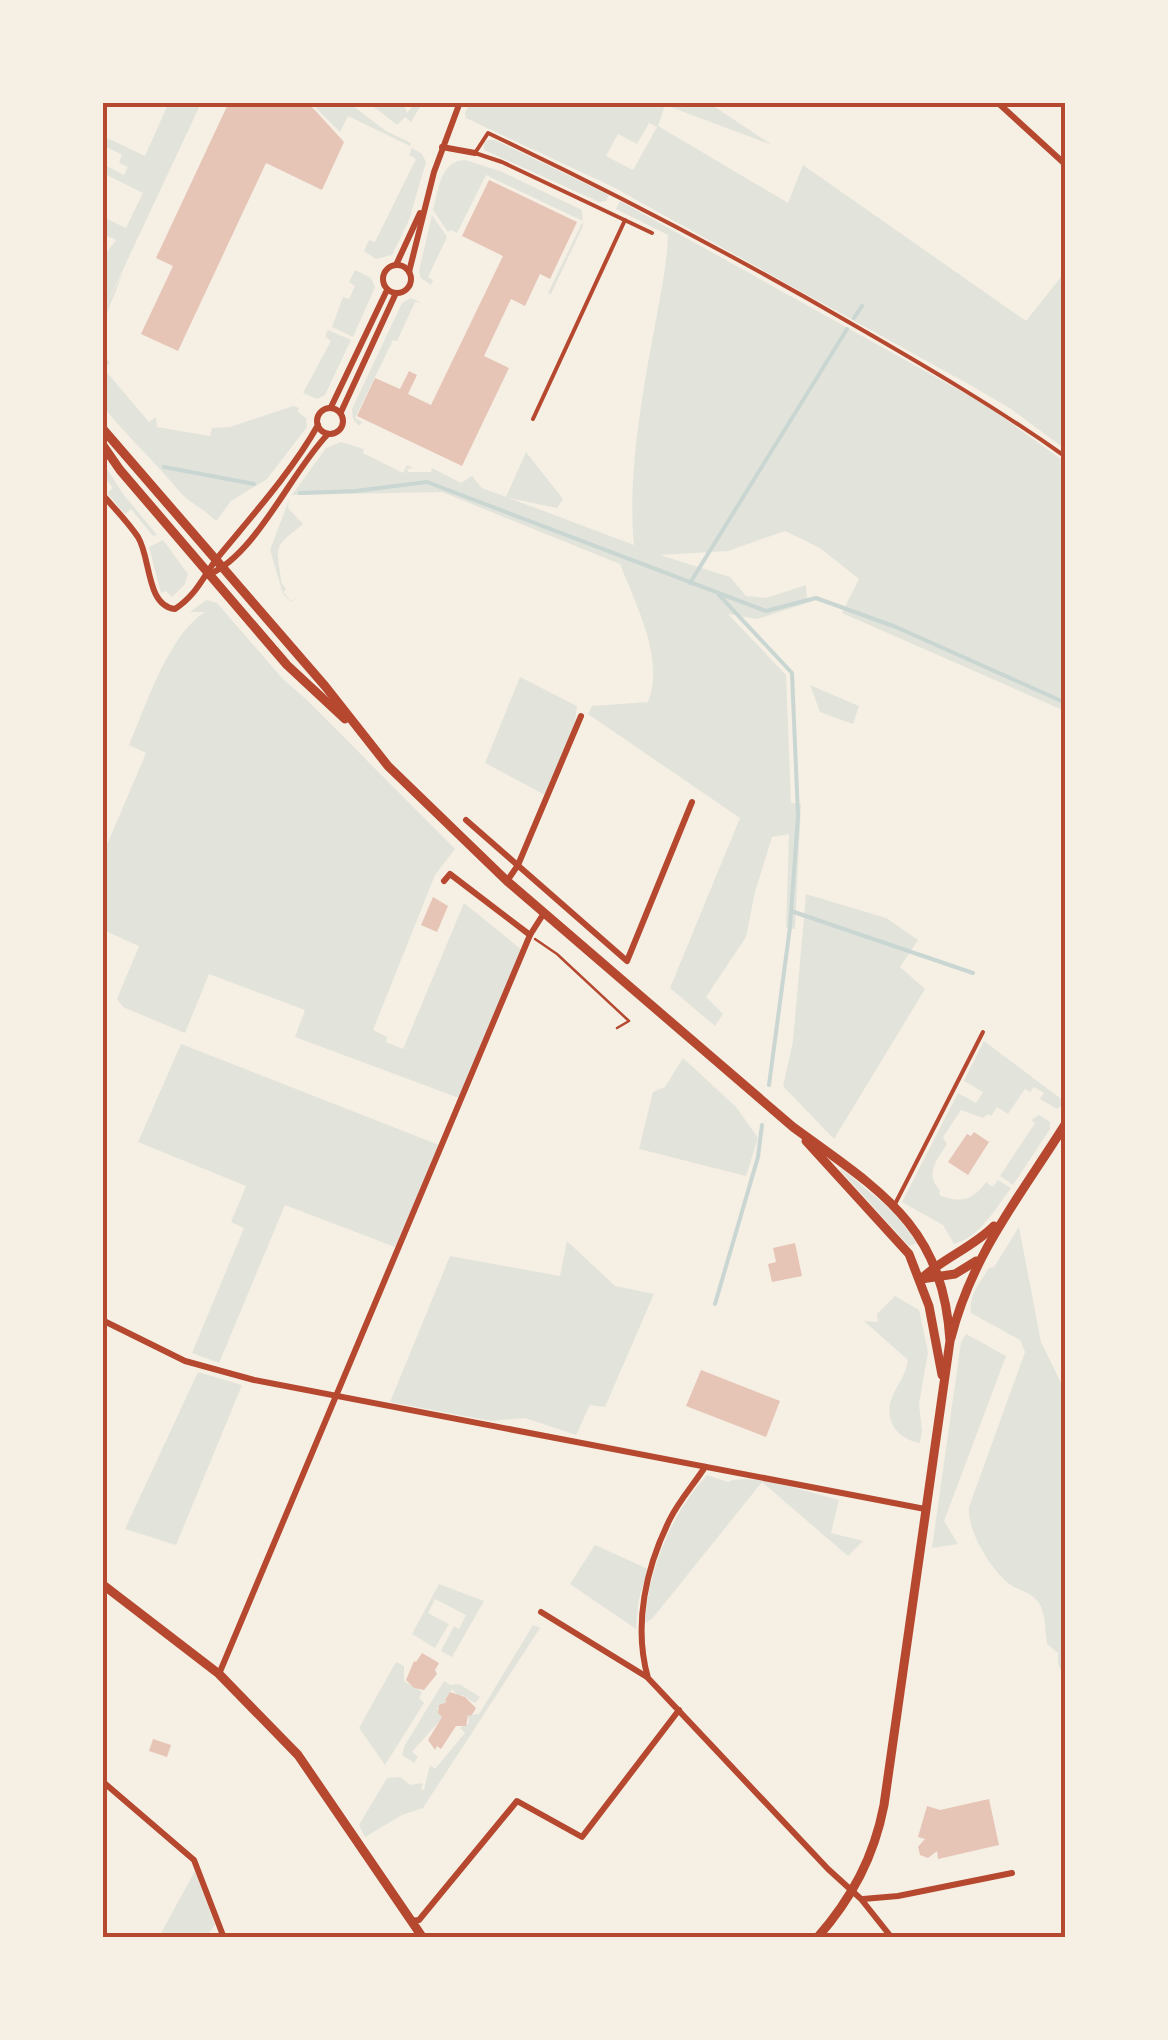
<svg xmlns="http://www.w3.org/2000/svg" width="1168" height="2040" font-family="'IBM Plex Sans',sans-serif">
  <rect width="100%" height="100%" fill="#f6efe4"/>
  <g fill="#e2e4dc" fill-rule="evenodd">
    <polygon points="169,102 201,103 105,308 124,270 103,323 103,257 116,240 103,234 103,217 126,228 143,193 103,173 103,164 124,175 128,167 119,163 122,155 103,145 103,136 145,156"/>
    <polygon points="311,103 349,103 386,131 411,143 410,146 348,116 340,132"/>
    <polygon points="369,103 403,103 407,113 415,103 421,105 411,122 405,117 397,125"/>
    <path d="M470 103H709L772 145 665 105 658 126 788 203 803 165 1026 321 1065 272V449L1011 409 970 385 613 187 466 118 465 113ZM649 123 657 127 633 170 606 156 618 134 637 144Z"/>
    <polygon points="488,140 495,140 609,195 606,201 599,202 484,150 484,143"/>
    <polygon points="412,148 422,154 426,162 409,220 392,255 376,259 364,251 369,240 375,242 416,159 409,155"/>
    <path d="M465 160 500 171 582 210 583 226 551 294 548 293 583 221 486 175 457 233 451 230 448 232 433 210C439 189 440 161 465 160Z"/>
    <path d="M620 201 986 405 1065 462V711L842 613 859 579 820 548 785 531 728 551 660 555 730 577 746 596 766 598 806 585 807 603 757 619 728 614 786 675 791 803 801 804 795 929 786 928 789 834 772 837 755 892 746 937 706 997 723 1014 715 1026 670 988 740 818 588 714 592 706 648 702C665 659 636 605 620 564L442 492 292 495 326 448 341 442 364 449 363 453 403 473 407 465 413 468 407 469 408 472H431L432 468 461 483 472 476 482 488 506 497 526 452 563 499 557 508 509 498 634 545C627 476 643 389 656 320 661 291 667 265 668 235L616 209Z"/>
    <polygon points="432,215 447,237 428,277 433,280 431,285 421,278 419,271"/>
    <polygon points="355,270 371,278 375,287 353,337 332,327 343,297 349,299 355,286 349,282"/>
    <polygon points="411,298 422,303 415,302 397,341 393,340 355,418 362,422 359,426 353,419 352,409 402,303"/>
    <polygon points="328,330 351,340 325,395 317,399 303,393 331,341 325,337"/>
    <path d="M103 354 110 363 104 369 149 422 156 417 157 427 210 436 212 428 230 427 293 406 299 408 298 412 306 418 307 427 267 479 231 501 216 521C205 510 187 501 179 491 155 462 127 436 103 407Z"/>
    <polygon points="102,461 123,494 157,535 153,536 131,509 125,514 107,493 113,488 103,475"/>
    <path d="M289 500 288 508 303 524C278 545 275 542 280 573 283 587 278 578 286 589L283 592 291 601 298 596 291 602 283 594 270 550Z"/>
    <polygon points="163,540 188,574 185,584 172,597 166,591 161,593 149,547"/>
    <path d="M206 600 217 603 282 678 308 701 455 849 435 875 373 1030 387 1037 386 1042 403 1049 464 903 522 950 459 1098 295 1037 305 1010 209 974 185 1033 123 1007 117 999 139 946 103 930V854L146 753 129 745C146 706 168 635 205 612H190Z"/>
    <polygon points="520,677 577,706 575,723 545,795 485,763"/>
    <polygon points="810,685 859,706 853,724 820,712"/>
    <polygon points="806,894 886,918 918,940 900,967 925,989 834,1139 783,1086 793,1041"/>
    <path d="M984 1041 1065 1102 1057 1109 1040 1099 1044 1093 1034 1087 1030 1092 1025 1089 1008 1114 997 1107 991 1116 988 1114 983 1118 961 1110 943 1137 947 1144C937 1160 924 1174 940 1190L939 1195C959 1203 973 1201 986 1182L993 1187 998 1180 1011 1188C996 1208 979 1238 954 1244L943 1225 902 1202 958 1093 976 1103 983 1092 964 1081Z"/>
    <polygon points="181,1044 439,1145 395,1247 285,1205 219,1363 192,1353 244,1228 231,1222 246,1186 138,1142"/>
    <polygon points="683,1058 736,1107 758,1138 746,1176 639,1149 653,1092 665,1087"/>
    <polygon points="1039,1115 1050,1122 1050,1129 1013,1185 1000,1176 1035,1123 1031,1120"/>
    <polygon points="842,1169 895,1213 917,1243 909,1246 840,1170"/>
    <path d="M1019 1227 1041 1342 1065 1391V1680L1058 1664V1653L1047 1644C1045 1631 1046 1616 1040 1605 1033 1592 1018 1591 1008 1583 989 1567 967 1530 969 1507L1025 1352 1020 1340 971 1313C968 1296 980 1282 989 1268L994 1267Z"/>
    <polygon points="567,1241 615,1286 654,1294 605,1407 590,1405 576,1435 525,1418 491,1421 390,1402 450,1256 560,1276"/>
    <path d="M895 1296 919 1310 928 1352 919 1404 922 1431 920 1443C902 1440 886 1426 890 1404 893 1389 906 1377 908 1360L864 1321 878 1322 877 1314Z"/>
    <polygon points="966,1334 1006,1356 944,1521 958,1544 932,1548 961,1342"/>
    <polygon points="198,1372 242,1385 176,1545 125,1529"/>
    <path d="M707 1475 728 1482C751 1471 813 1494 839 1500L831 1533 863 1541 848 1556 762 1482 652 1619 645 1623C648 1570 671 1514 707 1475Z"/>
    <polygon points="595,1545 648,1569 638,1603 636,1629 570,1584"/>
    <polygon points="439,1584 484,1601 452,1657 441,1651 454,1626 459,1629 466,1615 435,1599 428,1613 449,1624 435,1648 412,1634"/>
    <polygon points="533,1625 540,1628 423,1808 402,1815 365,1837 359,1825 387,1778 400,1777 410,1785 423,1783 421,1789 424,1790 430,1765 435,1769 465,1733 460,1728 469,1723 468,1715 479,1714"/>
    <polygon points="396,1662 404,1666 404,1681 422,1692 419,1698 424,1703 385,1765 359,1728"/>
    <polygon points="444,1681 450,1685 459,1684 480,1697 475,1703 462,1695 458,1696 452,1689 445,1699 447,1702 437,1708 442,1718 412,1752 418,1757 414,1763 402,1755 405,1745"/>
    <polygon points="195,1871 215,1925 206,1937 159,1937"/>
  </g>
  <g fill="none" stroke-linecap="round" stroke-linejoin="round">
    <g stroke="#c9d6d2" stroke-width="4">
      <polyline points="854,318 862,306"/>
      <polyline points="164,467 254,484"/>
      <polyline points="300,493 355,491 427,482 766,611 816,598 896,627 1066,703"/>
      <polyline points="690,583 847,329"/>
      <polyline points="719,595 792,673 798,816 790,927 769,1085"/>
      <polyline points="791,911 973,973"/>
      <polyline points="715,1304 758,1157 762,1125"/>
    </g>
  </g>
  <g fill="#e6c5b7">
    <polygon points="229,102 302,102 312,107 344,142 322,190 266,163 178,351 141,334 173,266 156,258"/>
    <polygon points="489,180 577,222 550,279 540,274 525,306 511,299 484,356 509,368 462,466 357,416 375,378 400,389 409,371 417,375 408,394 431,405 503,256 462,236"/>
    <polygon points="433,897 448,906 437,932 421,925"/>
    <polygon points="974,1132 989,1142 968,1175 948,1162 967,1134 971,1136"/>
    <polygon points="795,1243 802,1276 772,1282 768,1264 776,1262 773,1248"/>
    <polygon points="701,1370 780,1401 766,1437 686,1406"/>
    <polygon points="422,1653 439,1663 435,1670 437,1674 424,1690 414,1688 406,1680 414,1661 416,1662"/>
    <polygon points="450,1692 465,1697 476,1708 471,1716 468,1715 466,1726 456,1726 441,1749 437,1746 435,1750 428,1740 442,1717 438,1713 439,1705 447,1702 445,1700"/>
    <polygon points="153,1739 171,1745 167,1757 149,1751"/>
    <polygon points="989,1799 999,1845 938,1859 937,1851 928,1858 920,1855 918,1847 925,1839 918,1837 927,1806 940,1810"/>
  </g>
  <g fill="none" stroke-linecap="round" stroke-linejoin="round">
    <polyline stroke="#b5482f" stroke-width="2.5" points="535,939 557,954 629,1021 617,1028"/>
    <g stroke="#b5482f" stroke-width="4">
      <path d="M652 233 502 162 475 153 488 133C612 192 733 255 852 324 925 366 997 408 1066 457"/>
      <polyline points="533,419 625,220"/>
      <polyline points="894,1206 983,1032"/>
    </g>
    <g stroke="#b5482f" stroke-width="6">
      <polyline points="997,102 1066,165"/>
      <polyline points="442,147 475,153"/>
      <polyline points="396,265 420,213"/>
      <circle cx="397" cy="279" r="14"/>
      <polyline points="409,272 434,172 460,102"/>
      <polyline points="331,407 387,290"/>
      <circle cx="330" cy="421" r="13"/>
      <polyline points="341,412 396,293"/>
      <path d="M102 494C114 508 128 522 138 537 151 558 146 606 175 609 198 594 204 574 219 556 251 517 293 470 318 425"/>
      <path d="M210 574C257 553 291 472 328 434"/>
      <polyline points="466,820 627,961 692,802"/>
      <polyline points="444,881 450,874 530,935"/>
      <polyline points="507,881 518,865 581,716"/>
      <polyline points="102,1320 185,1361 254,1380 925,1509"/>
      <path d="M705 1467C694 1484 679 1501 670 1519 646 1567 633 1625 648 1678L828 1869 861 1899 892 1938"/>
      <polyline points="541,1612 647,1677"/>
      <polyline points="219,1674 530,935 544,913"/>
      <polyline points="102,1781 194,1860 224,1938"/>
      <polyline points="863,1899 898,1896 1012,1873"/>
      <polyline points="410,1921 419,1920 517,1801 582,1837 679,1710"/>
    </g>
    <g stroke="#b5482f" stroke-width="9">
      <path d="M921 1279C943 1258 972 1248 994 1226"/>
      <polyline points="921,1279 955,1274 976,1261"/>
      <path d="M951 1338C972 1254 1021 1195 1066 1123"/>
      <polyline points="102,1584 219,1674 298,1755 423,1938"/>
    </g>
    <g stroke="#b5482f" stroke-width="9">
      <path d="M102 428 325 686 388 766 507 881 793 1127C879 1190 943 1225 950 1341L884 1805C874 1857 852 1898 817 1938"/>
      <polyline points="102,444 120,470 287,665 345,719"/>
      <polyline points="806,1141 909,1254 929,1306 942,1375"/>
    </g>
  </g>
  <rect width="1168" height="2040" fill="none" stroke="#f6efe4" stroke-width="210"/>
  <rect x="105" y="105" width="958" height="1830" fill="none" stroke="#b5482f" stroke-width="4"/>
</svg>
